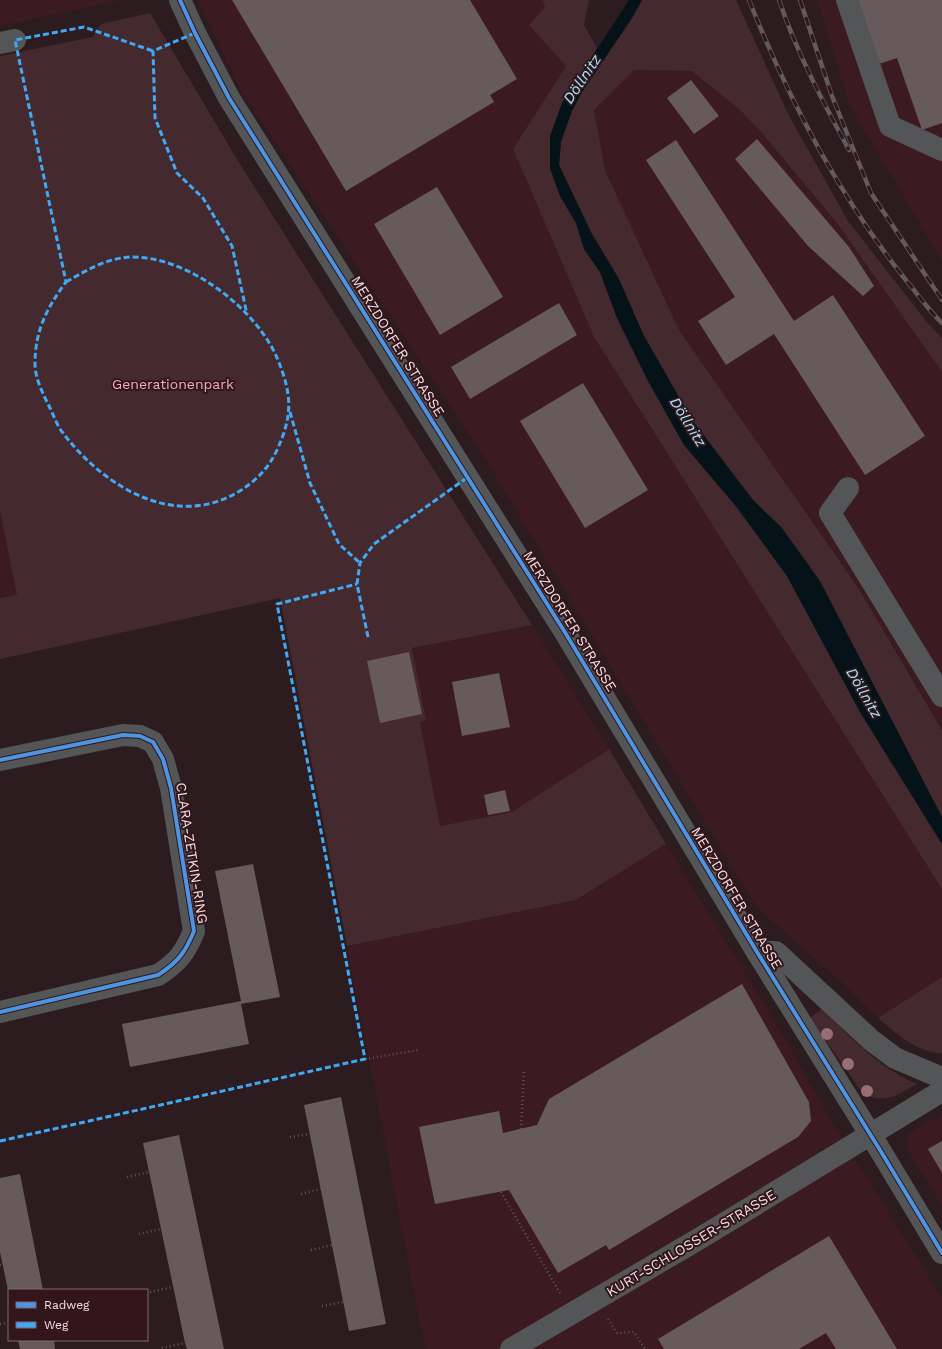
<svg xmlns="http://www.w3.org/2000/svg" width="942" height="1349" font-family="'Work Sans',sans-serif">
  <rect width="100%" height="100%" fill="#2c1c20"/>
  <g fill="#3b1a21">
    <polygon points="0,0 122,0 0,26"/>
    <polygon points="198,0 542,0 545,7 530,25 566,66 513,149 594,337 942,889 942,977 878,1018 847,987 759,909 752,900 478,447 240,89"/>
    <polygon points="817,0 942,0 942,261 849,104"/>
    <polygon points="634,70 692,70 739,109 761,132 837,223 942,372 942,730 859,589 679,330 605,170 594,111"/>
    <polygon points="0,510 18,595 0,598"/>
    <polygon points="532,625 609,749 512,812 440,826 420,721 426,720 412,648"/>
    <polygon points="666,844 782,1034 833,1124 942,1298 942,1349 425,1349 347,946 576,900"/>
    <polygon points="942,1114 942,1206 906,1147 909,1133"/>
  </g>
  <g fill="#442a2f">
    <polygon points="542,0 589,0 584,25 597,48 562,103 550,168 560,196 576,223 584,249 600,272 617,318 648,381 684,445 735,505 787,576 860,712 942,844 942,889 594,337 513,149 566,66 529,25 545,7"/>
    <polygon points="642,0 736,0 789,116 848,221 926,321 942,338 942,372 837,223 761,132 739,109 692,71 634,70 594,110 605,170 679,330 859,589 942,730 942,817 886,711 782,528 753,500 692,420 643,334 619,279 592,233 559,165 561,142 571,111 582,92 632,18"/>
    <polygon points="150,13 238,161 532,625 412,648 426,720 420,722 440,826 512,812 609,749 666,844 576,900 347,946 280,598 0,659 0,598 17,595 0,510 0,56 93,37 101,24"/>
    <path d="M942 977V1053C917 1053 896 1033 878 1018Z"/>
    <path d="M822 1009C851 1038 878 1067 917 1084 897 1095 883 1106 862 1092L810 1018Z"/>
  </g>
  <polygon fill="#051319" points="629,0 642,0 632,18 582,92 572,111 561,142 559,165 591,233 619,279 643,334 692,420 753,500 782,528 820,581 942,817 942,844 860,712 787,576 735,505 684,445 648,381 617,318 600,272 584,249 576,223 560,196 550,168 550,136 562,103"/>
  <g fill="#675a5c">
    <polygon points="232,0 470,0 517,79 490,95 494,102 346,191"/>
    <polygon points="857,0 942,0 942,123 922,130 897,58 879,64"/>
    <polygon points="691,80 719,116 694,134 667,98"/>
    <polygon points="757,139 849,247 874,286 863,296 808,246 735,159"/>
    <polygon points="676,140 794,321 833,295 925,436 865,475 774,334 726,365 698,321 735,297 646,160"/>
    <polygon points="437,187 503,297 440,335 374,224"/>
    <polygon points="559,303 577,335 470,399 451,367"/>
    <polygon points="583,383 648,490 585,528 520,421"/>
    <polygon points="409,652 422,714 380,723 367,661"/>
    <polygon points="499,673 510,727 462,736 452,682"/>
    <polygon points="505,790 510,811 488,815 484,795"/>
    <polygon points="253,864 280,997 241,1004 249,1044 130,1067 122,1024 241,1001 215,871"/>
    <polygon points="742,984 809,1102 811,1121 798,1137 609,1250 606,1245 558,1273 509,1190 435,1204 419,1127 499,1111 503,1133 537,1125 549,1099"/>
    <polygon points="341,1097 386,1324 349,1331 304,1105"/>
    <polygon points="179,1135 224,1349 187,1349 185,1343 143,1143"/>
    <polygon points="942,1141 942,1173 928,1149"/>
    <polygon points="20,1174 43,1290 8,1290 0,1252 0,1178"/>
    <polygon points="829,1236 897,1349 836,1349 826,1333 799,1349 664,1349 658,1339"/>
    <polygon points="18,1340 54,1340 55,1349 20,1349"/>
  </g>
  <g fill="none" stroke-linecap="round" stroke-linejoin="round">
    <g stroke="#5a5658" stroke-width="2.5" stroke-dasharray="1 3" stroke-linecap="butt">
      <polyline points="365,1059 419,1050"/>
      <polyline points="521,1129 524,1070"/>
      <polyline points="290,1137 310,1134"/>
      <polyline points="127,1177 150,1172"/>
      <polyline points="501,1192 560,1293"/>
      <polyline points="301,1194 321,1189"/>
      <polyline points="139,1234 162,1229"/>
      <polyline points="311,1250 332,1245"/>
      <polyline points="0,1265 3,1264"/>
      <polyline points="150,1292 173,1287"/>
      <polyline points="322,1306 343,1302"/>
      <polyline points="608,1319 617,1333 634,1332 645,1349"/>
      <polyline points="0,1324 9,1322"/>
      <polyline points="162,1348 185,1343"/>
    </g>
    <g stroke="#535557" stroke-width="22">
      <polyline points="180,0 195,33 229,98 566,634 757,952 880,1150 942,1253"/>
      <polyline points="847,0 890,126 942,150"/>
      <polyline points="0,43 15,40"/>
      <polyline points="848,488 830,513 942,696"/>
      <path d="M0 760 123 735 140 736 153 742 163 759 171 788 194 931C185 953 178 962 158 975L0 1012"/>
      <polyline points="757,952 776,952 871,1040 895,1058 942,1078"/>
      <polyline points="511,1349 697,1240 942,1091"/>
    </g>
    <defs>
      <g id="rail">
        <path d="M749 0C788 98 839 196 905 279 917 293 928 310 942 323"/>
        <path d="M779 0C797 53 823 102 849 150"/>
        <polyline points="800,0 832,96 871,193 942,300"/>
      </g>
    </defs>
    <use href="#rail" stroke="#615b5d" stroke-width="4.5"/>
    <use href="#rail" stroke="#32161c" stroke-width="3" stroke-dasharray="9" stroke-linecap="butt"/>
    <g stroke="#3fa9f5" stroke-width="3" stroke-dasharray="6 3" stroke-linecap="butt">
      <polyline points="195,33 153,51 155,118 177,173 203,198 232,246 247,314"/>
      <path d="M66 282C87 270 107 258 131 257 188 256 257 309 278 360 292 395 293 415 277 450 268 469 256 481 238 492 174 530 103 486 63 433 57 426 54 416 50 408 44 396 35 379 35 364 35 330 47 308 66 282L15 40 84 27 153 51"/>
      <polyline points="290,412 310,483 339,544 360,563"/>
      <polyline points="368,637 357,584 360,563 374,544 468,477"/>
      <polyline points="0,1141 365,1059 277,604 357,584"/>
    </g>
    <defs>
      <g id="cycleway">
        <polyline points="180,0 195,33 229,98 566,634 757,952 880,1150 942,1253"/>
        <path d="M0 760 123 735 140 736 153 742 163 759 171 788 194 931C185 953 178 962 158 975L0 1012"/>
      </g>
    </defs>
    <use href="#cycleway" stroke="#32161c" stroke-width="6"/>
    <use href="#cycleway" stroke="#4d94e3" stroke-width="4"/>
  </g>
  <g fill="#986d74">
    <circle cx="827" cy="1034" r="6"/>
    <circle cx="848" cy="1064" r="6"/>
    <circle cx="867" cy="1091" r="6"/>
  </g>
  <g text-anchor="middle" stroke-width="4" stroke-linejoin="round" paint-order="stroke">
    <g font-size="14" fill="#f5e0e3" stroke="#32161c">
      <text transform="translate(398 346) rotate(58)" y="5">MERZDORFER STRASSE</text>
      <text transform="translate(570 621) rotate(58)" y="5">MERZDORFER STRASSE</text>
      <text transform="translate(192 853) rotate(81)" y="5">CLARA-ZETKIN-RING</text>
      <text transform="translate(737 898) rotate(59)" y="5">MERZDORFER STRASSE</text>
      <text transform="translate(691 1243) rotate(-31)" y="5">KURT-SCHLOSSER-STRASSE</text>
    </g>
    <g font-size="14" fill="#f1afb9" stroke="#32161c">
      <text x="173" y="389">Generationenpark</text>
    </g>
    <g font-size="15" font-style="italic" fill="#a1ebff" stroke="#32161c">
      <text transform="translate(582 79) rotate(-56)" y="5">Döllnitz</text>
      <text transform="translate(688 422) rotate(58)" y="5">Döllnitz</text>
      <text transform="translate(864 693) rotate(60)" y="5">Döllnitz</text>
    </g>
  </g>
  <rect x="8" y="1289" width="140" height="52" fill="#32161c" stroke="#80676c"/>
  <rect x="16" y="1302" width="20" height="6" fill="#4d94e3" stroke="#80676c"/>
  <text x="44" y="1309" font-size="12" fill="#f5e0e3">Radweg</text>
  <rect x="16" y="1322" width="20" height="6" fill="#3fa9f5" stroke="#80676c"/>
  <text x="44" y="1329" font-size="12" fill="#f5e0e3">Weg</text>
</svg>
